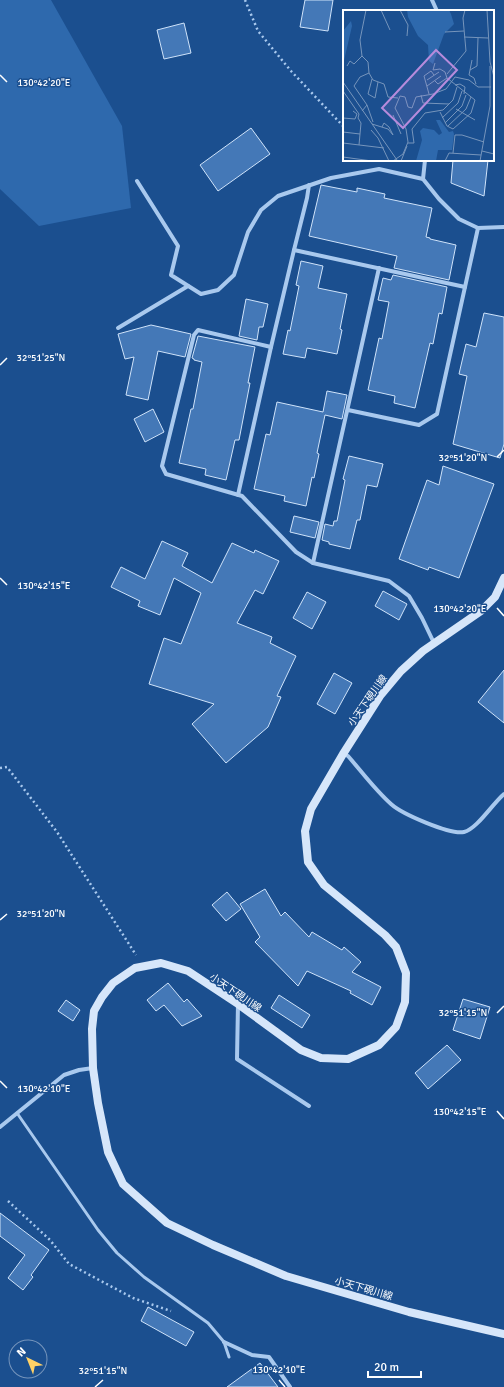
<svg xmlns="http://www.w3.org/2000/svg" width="504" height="1387" font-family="Signika,'Noto Sans JP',sans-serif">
  <rect width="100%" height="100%" fill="#1b4f8f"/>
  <polygon fill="#2e69ad" points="0,0 51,0 122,126 131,208 39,226 0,189"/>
  <g fill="#4478b7" stroke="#cfe3fa">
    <polygon points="305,0 333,0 328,31 300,27"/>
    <polygon points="184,23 191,53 164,59 157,30"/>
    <polygon points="251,128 270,154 218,191 200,165"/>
    <polygon points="453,160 488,160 484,196 451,183"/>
    <polygon points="321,185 357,192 357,188 385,194 384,198 432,208 426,237 430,238 430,239 456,245 449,280 394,268 397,256 309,236"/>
    <polygon points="301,261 323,266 318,288 347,294 340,329 342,330 337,354 307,348 305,358 283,354 288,330 290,331 299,286 296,285"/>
    <polygon points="393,275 447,287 442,314 439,313 433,344 430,343 415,408 394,403 395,396 368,390 379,338 382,339 389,302 378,300 383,278 391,280"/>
    <polygon points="246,299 268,304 263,327 259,327 257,340 239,336"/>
    <polygon points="484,313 504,317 504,444 500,458 453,444 467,376 459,374 466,344 476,347"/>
    <polygon points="151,325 191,334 185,357 158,351 148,400 126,395 134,357 125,359 118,334"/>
    <polygon points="198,336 255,347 248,383 250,383 239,440 235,440 226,480 205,475 206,469 179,463 191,409 193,409 202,362 194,360 194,359 192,358"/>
    <polygon points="327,391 347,395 342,419 325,415 317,453 319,454 314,478 312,477 306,506 284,501 285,496 254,489 266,434 270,435 277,402 323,412"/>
    <polygon points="153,409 164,432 145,442 134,419"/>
    <polygon points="349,456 383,464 377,487 367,485 360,520 357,520 350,549 329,544 329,542 322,540 325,524 333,526 334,521 337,521 345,480 343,479"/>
    <polygon points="443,466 494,484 459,578 429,567 428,570 399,559 427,480 439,485"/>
    <polygon points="294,516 319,522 315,538 290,532"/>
    <polygon points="162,541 188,553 182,566 212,583 232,543 254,553 255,550 279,561 263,594 255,590 237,623 272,637 270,643 296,656 277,696 281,697 268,727 226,763 192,724 214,704 149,684 164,638 181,644 201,593 174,578 160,615 138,606 140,601 111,587 121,567 145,579"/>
    <polygon points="383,591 407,604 399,620 375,606"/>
    <polygon points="307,592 326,602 312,629 293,618"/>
    <polygon points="504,670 504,723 478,702"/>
    <polygon points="334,673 352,683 335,714 317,704"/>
    <polygon points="265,889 281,916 285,912 309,937 312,932 342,950 344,947 361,962 352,972 381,987 372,1005 350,993 351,991 307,971 298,986 255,942 260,937 240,904"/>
    <polygon points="227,892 241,909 226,921 212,905"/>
    <polygon points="168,983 184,1002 187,999 202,1016 182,1026 164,1005 156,1011 147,1000"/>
    <polygon points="279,995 310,1015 302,1028 271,1008"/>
    <polygon points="463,999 490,1007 480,1039 453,1030"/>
    <polygon points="66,1000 80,1010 73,1021 58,1011"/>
    <polygon points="447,1045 461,1060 428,1089 415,1073"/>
    <polygon points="0,1213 49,1250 31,1275 33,1277 23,1290 8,1278 25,1255 0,1236"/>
    <polygon points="148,1307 194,1332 186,1346 141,1321"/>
    <polygon points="260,1363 278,1387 227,1387"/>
  </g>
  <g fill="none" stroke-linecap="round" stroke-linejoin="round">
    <g stroke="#a9c9ee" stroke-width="2.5" stroke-dasharray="2 3" stroke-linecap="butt">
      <polyline points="245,0 258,31 291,71 344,127"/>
      <polyline points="0,768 7,767 57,832 136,955"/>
      <polyline points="8,1201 50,1240 69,1264 133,1298 171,1311"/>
    </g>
    <polyline stroke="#a9c9ee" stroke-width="3" points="17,1113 98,1230 117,1253 144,1277 208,1323 224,1342 229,1357"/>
    <g stroke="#a9c9ee" stroke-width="4">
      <polyline points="432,0 437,11"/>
      <polyline points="423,179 425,160"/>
      <polyline points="137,181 178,246 171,275 201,294 218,290 234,275 248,232 261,210 278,196 331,178 379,169 423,179 439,199 459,219 478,228 504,227"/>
      <polyline points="309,185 307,198 294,250 465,287"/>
      <polyline points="118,328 188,286"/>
      <polyline points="271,347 198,330 194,335 162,466 166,474 242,496 296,552 313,563 389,581 409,596 422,618 434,643"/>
      <polyline points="348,410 419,425 437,414 478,228"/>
      <polyline points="238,495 271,347 294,250"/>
      <polyline points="313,563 379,268"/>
      <path d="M343 754 348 756C362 772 375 790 391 804 402 814 450 835 464 832 477 829 493 803 504 794"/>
      <polyline points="238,1004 237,1059 309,1106"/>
      <polyline points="0,1127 64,1075 79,1070 93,1068"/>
      <polyline points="224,1342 252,1355 269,1357 290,1387"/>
    </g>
    <polyline stroke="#d6e6fa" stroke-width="8" points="504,578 495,597 481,611 423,651 401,671 380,696 343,754 311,809 305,831 308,862 324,885 385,935 396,947 406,973 405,1002 396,1027 379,1045 348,1059 321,1058 301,1050 238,1004 188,971 161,963 135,968 113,983 102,997 94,1011 92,1029 93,1068 98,1103 108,1152 123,1184 167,1223 213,1245 286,1276 409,1312 504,1334"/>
  </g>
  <path fill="none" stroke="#fff" stroke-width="1.5" d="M0 75 7 82M0 365 7 358M497 457 504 450M0 578 7 585M497 608 504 616M0 920 7 914M497 1013 504 1006M0 1081 7 1088M497 1111 504 1119M279 1380 285 1387M95 1387 103 1380"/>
  <g text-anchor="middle" stroke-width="3" stroke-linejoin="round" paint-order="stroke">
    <g font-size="10" fill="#fff" stroke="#1b4f8f">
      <text transform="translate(367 700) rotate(-55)" y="4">小天下硯川線</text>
      <text transform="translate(236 992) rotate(34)" y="4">小天下硯川線</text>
      <text transform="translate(364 1288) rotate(16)" y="4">小天下硯川線</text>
    </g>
  </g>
  <g transform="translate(343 10)">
    <rect width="151" height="151" fill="#1b4f8f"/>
    <path d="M64 0H106L108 4 111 14 101 24 90 54 86 51 85 35 75 26 65 7ZM8 11 9 16 0 55V21ZM93 110H97L106 122 110 121 111 124 109 140H95L93 151H73L79 130 77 121 80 118 91 120 96 125 99 123Z" fill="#2e69ad"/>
    <path fill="none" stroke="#7695bc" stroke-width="1" d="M23 0 17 30 19 46 25 52 26 63 30 70 41 74 45 87 55 88M38 0 47 20M57 0 65 15 64 26M144 0 147 52 151 67M102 22 121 21M121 27 145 28M129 50 126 65 131 68 133 74M92 53 90 60 97 59 102 62 104 68 132 90 128 103 110 119 104 116 97 102M4 56 7 51 11 54 19 46M127 60 134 56 135 28M104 64 123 41 120 8 122 0M29 69 25 84 32 88 35 72M84 70 96 62M92 71 95 74 104 68M0 72 54 150M112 75 117 74 122 77 121 84M84 76 98 66M0 81 16 104 15 108 18 113 16 135M86 84 81 66 88 61 91 65M78 85 80 93 106 94M24 95 30 112M113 99 132 110M19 101 24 95 11 76 17 67 26 63M50 105 58 124M0 108 12 109 14 104 10 101M99 108 115 93 119 81M102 113 119 96 123 85M29 114 45 119 50 125 46 117 41 113 39 117M105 116 123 99 128 87M28 120 35 128 46 151M0 122 17 124M0 133 41 138M65 133H71L69 119 82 103 100 100 110 90 114 77M139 141 151 144M110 143 112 125H119L141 132M0 147 29 151M50 151 60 144 65 132 63 119 52 98 57 86 62 87 65 97 69 98 73 87 90 84 103 79 112 67 126 70 135 77H148M58 151 64 136M102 151 106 143 138 145M137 151 147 96V56"/>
    <path fill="#b68bdc" fill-opacity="0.15" stroke="#b68bdc" stroke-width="2" d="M93 40 114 60 60 118 39 98Z"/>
    <rect width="151" height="151" fill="none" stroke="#fff" stroke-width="2"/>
  </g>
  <g font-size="10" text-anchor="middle" fill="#fff" stroke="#1b4f8f" stroke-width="3" stroke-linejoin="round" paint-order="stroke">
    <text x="44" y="86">130°42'20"E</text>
    <text x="41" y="361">32°51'25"N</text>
    <text x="463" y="461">32°51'20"N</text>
    <text x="44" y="589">130°42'15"E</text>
    <text x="460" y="612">130°42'20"E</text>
    <text x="41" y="917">32°51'20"N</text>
    <text x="463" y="1016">32°51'15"N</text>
    <text x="44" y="1092">130°42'10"E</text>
    <text x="460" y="1115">130°42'15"E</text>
    <text x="279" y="1373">130°42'10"E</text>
    <text x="103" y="1374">32°51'15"N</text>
  </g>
  <g transform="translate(28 1359) rotate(317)"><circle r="19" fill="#1b4f8f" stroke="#7695bc"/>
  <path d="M0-3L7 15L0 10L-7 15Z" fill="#ffd166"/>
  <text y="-6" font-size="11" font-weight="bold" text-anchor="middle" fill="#ffffff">N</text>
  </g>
  <path d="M368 1371v6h53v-6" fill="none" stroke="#ffffff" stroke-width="2"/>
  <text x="374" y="1371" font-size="12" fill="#ffffff" stroke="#1b4f8f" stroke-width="3" paint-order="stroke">20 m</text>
</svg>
